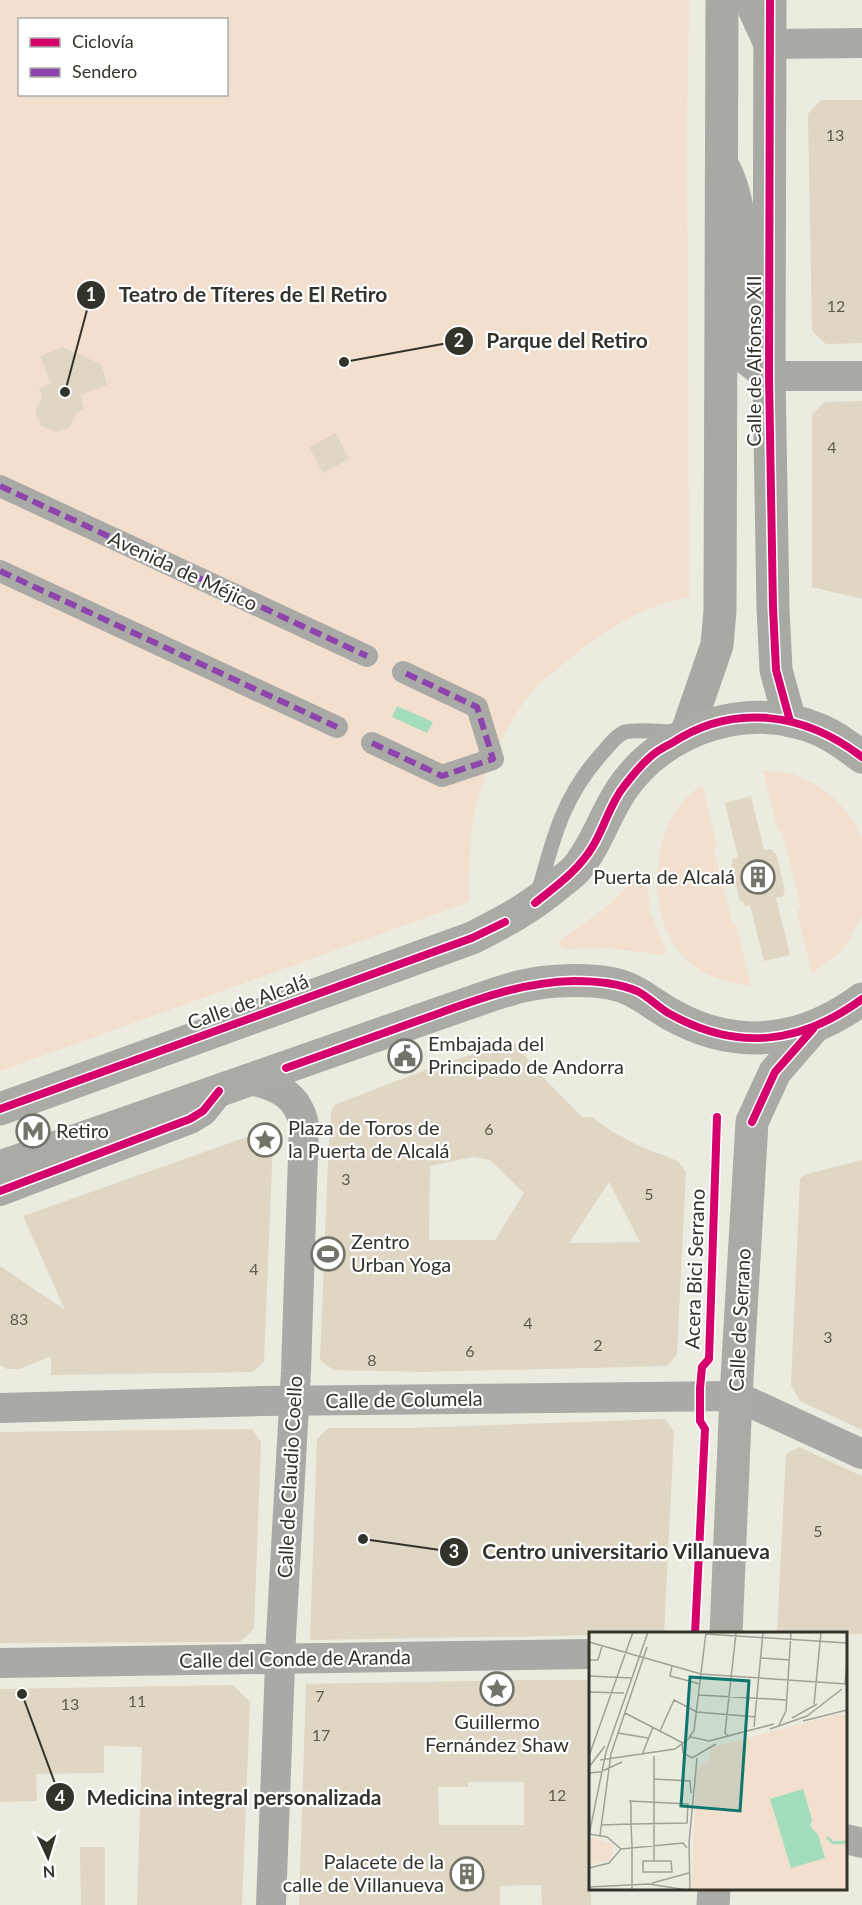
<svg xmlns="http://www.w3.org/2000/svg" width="862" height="1905" font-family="Lato,sans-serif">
  <rect width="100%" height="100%" fill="#ebebdf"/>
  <g fill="#f3dfce" fill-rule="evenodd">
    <path d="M0 0H689L687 128 689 597C639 606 600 633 562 665 553 673 542 680 534 689 509 719 489 761 478 798 468 832 470 868 469 902L0 1071ZM20 20H226V94H20Z"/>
    <polygon points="763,770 793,774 817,785 838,802 853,821 862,839 862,916 849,940 840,952 812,973 797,911 801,909 782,831 778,832"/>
    <path d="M702 785 717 846 713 848 733 925H736L751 986C730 982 708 978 691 964 642 922 647 820 702 785Z"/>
    <polygon points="643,872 646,873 650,912 666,951 664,955 607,948 562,949 559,941 604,909"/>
  </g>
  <polygon fill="#a2ddbc" points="397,706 433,722 427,733 392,717"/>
  <g fill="#dfd6c3" fill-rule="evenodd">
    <polygon points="821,100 862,100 862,343 826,344 812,331 808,114"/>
    <polygon points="62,347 101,364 107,385 80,395 84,409 76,413 70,427 56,432 41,426 35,411 42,397 39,388 51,384 40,356"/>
    <polygon points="862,401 862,599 812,587 812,415 825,402"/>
    <polygon points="336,433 349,459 323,473 309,447"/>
    <polygon points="751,796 764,850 772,849 774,854 776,853 785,891 783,892 784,896 776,898 790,955 764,961 750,905 745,906 743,901 740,902 731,864 733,864 732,859 738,857 725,803"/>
    <path d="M509 1042 515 1043 535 1069 582 1117H592L611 1131 637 1145 678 1161 686 1172 677 1354 667 1366 423 1372 333 1370 320 1360 328 1162 331 1113 334 1105 428 1069ZM473 1157 490 1160 524 1193 495 1240H429L430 1166ZM609 1182 640 1242 569 1243Z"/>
    <polygon points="261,1132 273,1140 264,1362 253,1372 51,1375 51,1356 20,1369 7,1369 0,1365 0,1266 65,1310 23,1216"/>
    <polygon points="862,1160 862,1430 800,1401 791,1385 800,1178 807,1174"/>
    <polygon points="665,1419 674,1432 664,1634 310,1640 317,1439 328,1428 410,1428"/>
    <polygon points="252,1429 261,1442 254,1629 240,1642 0,1643 0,1432"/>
    <polygon points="799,1447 862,1476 862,1634 777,1634 786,1454"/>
    <path d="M522 1680H591V1905H542L541 1885 500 1886V1905H299L306 1684ZM468 1782H524V1825H439L438 1787H468Z"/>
    <polygon points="233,1685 250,1702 242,1905 137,1905 142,1747 104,1746 104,1773 36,1774 37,1801 0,1802 0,1689"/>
    <polygon points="80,1847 105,1847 105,1905 81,1905"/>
  </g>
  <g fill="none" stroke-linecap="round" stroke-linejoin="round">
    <path stroke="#a9aaa6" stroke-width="15" d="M538 894C553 838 563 795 605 750 610 744 618 734 625 732 634 729 665 732 676 732"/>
    <g stroke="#a9aaa6" stroke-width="22">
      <polyline points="0,486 367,656"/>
      <polyline points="0,571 337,727"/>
      <polyline points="372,743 442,776 493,759 477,707 403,672"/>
    </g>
    <g stroke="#a9aaa6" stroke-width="30">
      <polyline points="770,44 862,43"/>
      <polyline points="769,376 862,376"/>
      <path d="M251 1080C279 1087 298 1095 304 1125L296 1371 281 1637 271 1905"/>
      <polyline points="0,1191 190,1119 203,1111 219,1091"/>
      <polyline points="0,1408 262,1401 736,1396 862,1454"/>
      <polyline points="0,1663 590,1654"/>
      <polyline points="846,1839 862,1843"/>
    </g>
    <g stroke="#a9aaa6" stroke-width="33">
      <polyline points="750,0 770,44"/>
      <path d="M725 170C748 215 743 305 744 356L769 376"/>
    </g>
    <g stroke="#a7a9a3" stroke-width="33">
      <polyline points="770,0 769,376 773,608 776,670 790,721"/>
      <polyline points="687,732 717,645 720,611 722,0"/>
    </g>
    <g stroke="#aaaba5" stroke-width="33">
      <path d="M0 1109 472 938C502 923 530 908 556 886 563 880 571 875 577 868 597 844 605 814 622 789 664 727 751 699 820 730 836 737 849 747 862 757"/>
      <path d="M0 1167 466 1004C484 998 504 990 523 986 548 980 584 979 609 983 634 987 649 1002 670 1014 737 1052 802 1043 862 999"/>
      <polyline points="726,1634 736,1396 752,1122 775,1072 815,1026"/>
      <polyline points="713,1905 714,1888"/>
    </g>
    <g stroke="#8e44ad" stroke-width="6" stroke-dasharray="12 6" stroke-linecap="butt">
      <polyline points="0,486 367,656"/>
      <polyline points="0,571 337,727"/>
      <polyline points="372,743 442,776 493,759 477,707 403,672"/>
    </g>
    <defs>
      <g id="cycleway">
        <polyline points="770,0 769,376 773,608 776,670 790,721"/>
        <path d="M535 903C556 886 579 870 593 846 605 826 610 803 625 785 632 776 640 766 649 758 655 752 664 747 672 743 734 702 805 713 862 757"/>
        <path d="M286 1068C331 1052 375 1036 420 1020 471 1002 519 982 574 981 594 981 618 983 637 991 649 997 659 1008 670 1014 738 1052 801 1044 862 999"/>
        <polyline points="0,1109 472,938 505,922"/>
        <polyline points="752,1122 775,1072 813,1029"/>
        <polyline points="0,1191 190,1119 203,1111 219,1091"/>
        <polyline points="695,1634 705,1429 700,1421 700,1388 702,1367 709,1359 717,1117"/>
      </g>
    </defs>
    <use href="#cycleway" stroke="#fff" stroke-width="11"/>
    <use href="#cycleway" stroke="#d6006c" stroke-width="8"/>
  </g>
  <defs>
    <symbol id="building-ring" viewBox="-11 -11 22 22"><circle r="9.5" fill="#fff" stroke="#737369" stroke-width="1.5"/><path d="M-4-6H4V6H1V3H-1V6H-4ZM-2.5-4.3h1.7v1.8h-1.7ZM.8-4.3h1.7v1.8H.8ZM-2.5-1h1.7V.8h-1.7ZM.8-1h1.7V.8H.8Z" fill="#737369"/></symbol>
    <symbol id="civic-ring" viewBox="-11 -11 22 22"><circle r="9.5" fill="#fff" stroke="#737369" stroke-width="1.5"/><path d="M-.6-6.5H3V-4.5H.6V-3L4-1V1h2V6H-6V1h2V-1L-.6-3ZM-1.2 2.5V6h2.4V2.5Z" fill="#737369"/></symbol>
    <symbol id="metro-ring" viewBox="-11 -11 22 22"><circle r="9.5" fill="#fff" stroke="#737369" stroke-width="1.5"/><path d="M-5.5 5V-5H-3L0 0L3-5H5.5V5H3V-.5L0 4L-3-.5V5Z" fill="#737369"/></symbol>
    <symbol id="sight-ring" viewBox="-11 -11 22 22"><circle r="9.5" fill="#fff" stroke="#737369" stroke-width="1.5"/><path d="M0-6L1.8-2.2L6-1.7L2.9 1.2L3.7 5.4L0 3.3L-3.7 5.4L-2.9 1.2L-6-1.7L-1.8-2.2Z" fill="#737369"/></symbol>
    <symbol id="stadium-ring" viewBox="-11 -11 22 22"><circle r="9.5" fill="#fff" stroke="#737369" stroke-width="1.5"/><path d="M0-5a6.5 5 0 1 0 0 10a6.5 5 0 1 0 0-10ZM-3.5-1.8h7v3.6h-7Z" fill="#737369"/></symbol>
  </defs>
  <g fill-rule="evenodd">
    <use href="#building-ring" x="739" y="858" width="38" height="38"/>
    <use href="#civic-ring" x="386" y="1037" width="38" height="38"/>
    <use href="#metro-ring" x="14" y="1112" width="38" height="38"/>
    <use href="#sight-ring" x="246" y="1121" width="38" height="38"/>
    <use href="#stadium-ring" x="309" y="1235" width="38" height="38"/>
    <use href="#sight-ring" x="478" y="1670" width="38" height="38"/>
    <use href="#building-ring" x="448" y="1855" width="38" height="38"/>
  </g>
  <g text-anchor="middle" stroke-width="4.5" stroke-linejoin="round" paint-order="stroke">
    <g font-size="16" fill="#5e5c50">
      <text x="835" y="141">13</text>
      <text x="836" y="312">12</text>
      <text x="832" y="453">4</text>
      <text x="489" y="1135">6</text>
      <text x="346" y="1185">3</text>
      <text x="649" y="1200">5</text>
      <text x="254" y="1275">4</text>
      <text x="19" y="1325">83</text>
      <text x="528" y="1329">4</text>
      <text x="828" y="1343">3</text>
      <text x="598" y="1351">2</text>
      <text x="470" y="1357">6</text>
      <text x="372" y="1366">8</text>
      <text x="818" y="1537">5</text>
      <text x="320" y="1702">7</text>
      <text x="137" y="1707">11</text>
      <text x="70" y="1710">13</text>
      <text x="321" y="1741">17</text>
      <text x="557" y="1801">12</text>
    </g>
    <g font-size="20" fill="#33332a" stroke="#fff">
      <text transform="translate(754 361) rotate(-90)" y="7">Calle de Alfonso XII</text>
      <text transform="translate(183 571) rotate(25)" y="7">Avenida de Méjico</text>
      <text transform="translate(248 1002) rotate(-20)" y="7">Calle de Alcalá</text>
      <text transform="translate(695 1269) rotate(-88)" y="7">Acera Bici Serrano</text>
      <text transform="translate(740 1320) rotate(-87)" y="7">Calle de Serrano</text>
      <text transform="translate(404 1400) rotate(-1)" y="7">Calle de Columela</text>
      <text transform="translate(290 1477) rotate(-87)" y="7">Calle de Claudio Coello</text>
      <text transform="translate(295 1659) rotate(-1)" y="7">Calle del Conde de Aranda</text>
    </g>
    <g font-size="20" fill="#33332a" stroke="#fff" text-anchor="start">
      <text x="735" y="884" text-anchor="end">Puerta de Alcalá</text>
      <text x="428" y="1051">Embajada del<tspan x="428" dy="23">Principado de Andorra</tspan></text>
      <text x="288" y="1135">Plaza de Toros de<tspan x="288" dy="23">la Puerta de Alcalá</tspan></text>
      <text x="56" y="1138">Retiro</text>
      <text x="351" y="1249">Zentro<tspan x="351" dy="23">Urban Yoga</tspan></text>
      <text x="497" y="1729" text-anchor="middle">Guillermo<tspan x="497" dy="23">Fernández Shaw</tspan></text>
      <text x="444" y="1869" text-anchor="end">Palacete de la<tspan x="444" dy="23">calle de Villanueva</tspan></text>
    </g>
  </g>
  <g transform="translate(589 1632)">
    <rect width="258" height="258" fill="#ebebdf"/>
    <path d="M247 83H258V258H103L107 135 118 129 123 115ZM3 205 22 212 24 221 20 228 3 232 0 229Z" fill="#f3dfce"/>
    <path d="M214 157 223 187 221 194 229 203 236 226 202 236 181 167Z" fill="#a2ddbc"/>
    <path fill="none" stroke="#a2ddbc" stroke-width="3" d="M238 205 244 211 257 210"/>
    <path fill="none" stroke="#a1a197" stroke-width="1.5" d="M117 2 258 11M0 10 112 42 258 52M172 26 201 28M0 28H9L13 14M83 34 81 44 111 52M0 44 42 46M256 52 258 26M0 60 35 61M110 63 198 68M225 72 232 0M36 81 94 111M203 86 228 72M214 89 258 78M190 93 197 79 202 0M165 95 174 0M181 97 218 84 253 57M71 99 85 68 108 80 167 85M29 101 59 106M139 104 136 101 147 1M100 105 105 99 117 0M93 112 94 121 103 126 127 112M53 123 64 95M0 124 44 0M65 124V228M11 128 86 117 102 105 120 109 185 92M0 135 16 114M0 141 11 140 33 130M65 147 101 149 102 161M12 193 42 192 98 191 99 172 41 169 42 172V192L43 214V258M0 202 18 205 32 217 94 211 98 216M0 203 17 120 59 0M11 203 22 122 58 15M54 229H82L83 240H54ZM0 236 20 231 32 217M63 251 100 241M0 255 60 252 98 258M101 258 100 211 108 126"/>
    <path fill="#0f766e" fill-opacity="0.15" stroke="#0f766e" stroke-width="3" d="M101 45 160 49 151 179 92 174Z"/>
    <rect width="258" height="258" fill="none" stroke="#33332a" stroke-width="3"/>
  </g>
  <path fill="none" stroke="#33332a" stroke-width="2" d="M65 392L91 295M344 362L459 341M363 1539L454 1552M22 1694L60 1797"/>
  <g fill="#33332a" stroke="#fff" stroke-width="2">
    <circle cx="65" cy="392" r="6"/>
    <circle cx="344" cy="362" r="6"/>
    <circle cx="363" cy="1539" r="6"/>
    <circle cx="22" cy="1694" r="6"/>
    <circle cx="91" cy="295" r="15"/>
    <circle cx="459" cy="341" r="15"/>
    <circle cx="454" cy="1552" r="15"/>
    <circle cx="60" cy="1797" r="15"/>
  </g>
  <g font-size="18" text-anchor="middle" font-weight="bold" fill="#fff">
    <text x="91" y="301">1</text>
    <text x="459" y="347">2</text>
    <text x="454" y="1558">3</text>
    <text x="60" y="1804">4</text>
  </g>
  <g font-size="21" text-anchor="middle" font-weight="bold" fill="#33332a" stroke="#fff" stroke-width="4.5" stroke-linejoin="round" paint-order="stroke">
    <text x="253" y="302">Teatro de Títeres de El Retiro</text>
    <text x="567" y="348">Parque del Retiro</text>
    <text x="626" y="1559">Centro universitario Villanueva</text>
    <text x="234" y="1805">Medicina integral personalizada</text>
  </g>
  <rect x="18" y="18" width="210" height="78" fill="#ffffff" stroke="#adadaa" stroke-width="1.5"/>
  <rect x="30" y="38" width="30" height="9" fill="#d6006c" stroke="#adadaa" stroke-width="1.5"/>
  <text x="72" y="48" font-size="18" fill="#33332a">Ciclovía</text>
  <rect x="30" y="68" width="30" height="9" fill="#8e44ad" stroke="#adadaa" stroke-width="1.5"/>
  <text x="72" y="78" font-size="18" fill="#33332a">Sendero</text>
  <g transform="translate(48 1857) rotate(176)" stroke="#ffffff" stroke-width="4.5" paint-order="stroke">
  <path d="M0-4.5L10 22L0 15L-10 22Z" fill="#33332a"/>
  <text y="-9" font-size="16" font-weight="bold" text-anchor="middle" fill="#33332a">N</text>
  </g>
</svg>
